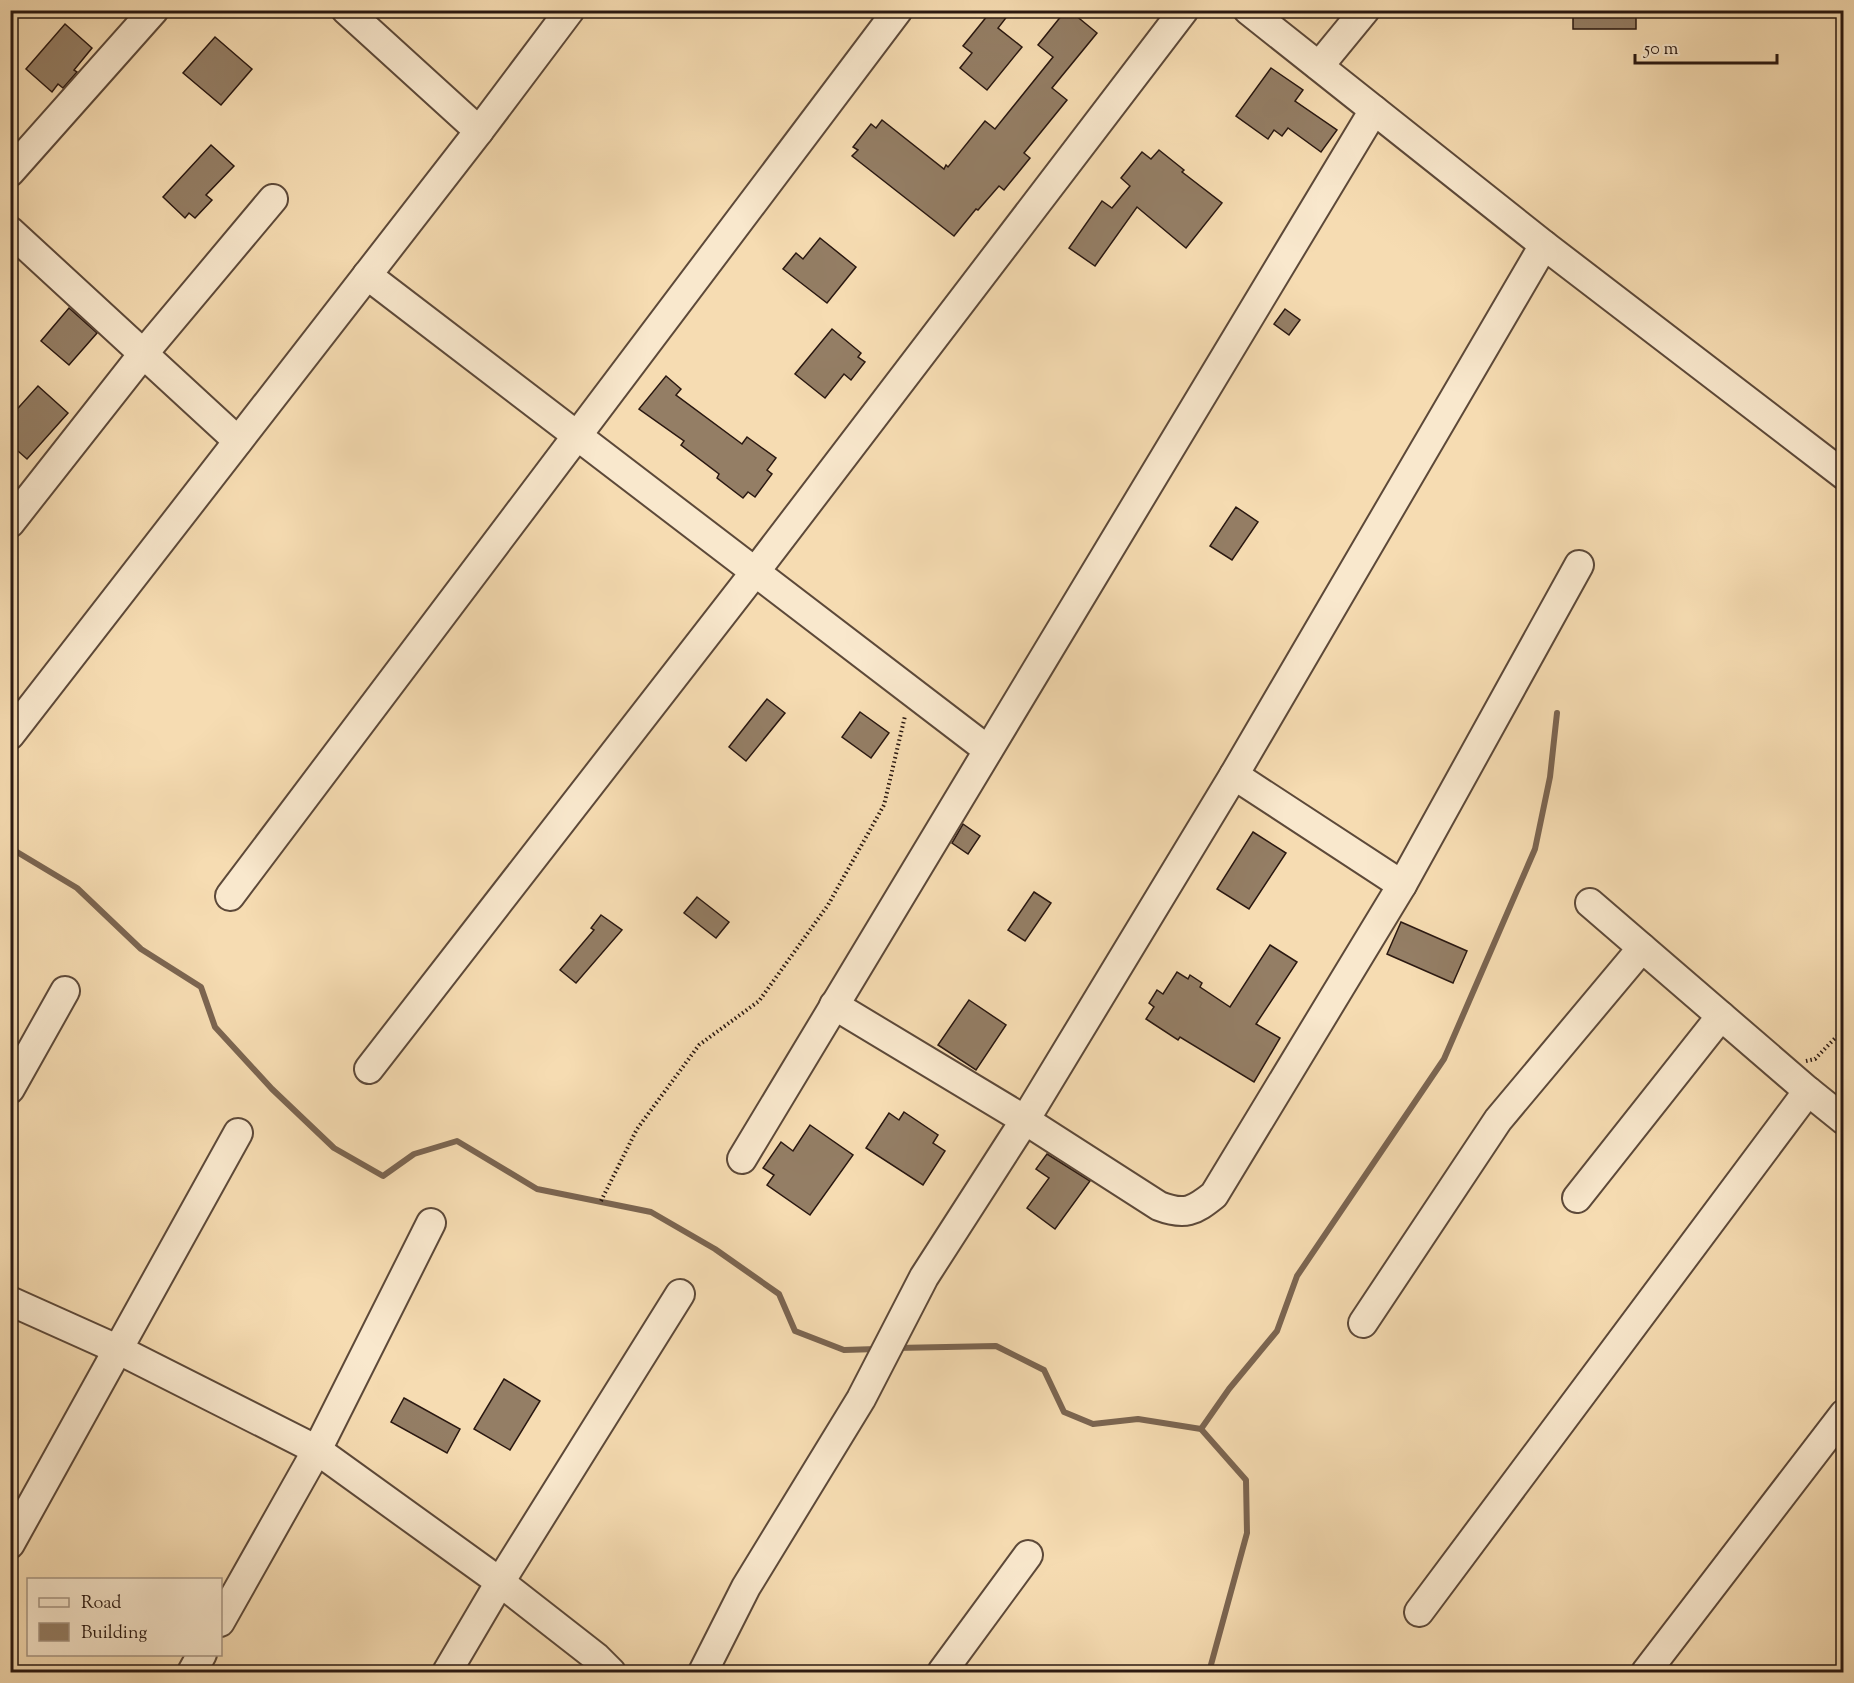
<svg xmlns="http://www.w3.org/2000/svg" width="1854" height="1683" font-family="'Sorts Mill Goudy',serif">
  <rect width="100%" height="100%" fill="#f6dcb2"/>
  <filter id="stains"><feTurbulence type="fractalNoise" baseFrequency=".00333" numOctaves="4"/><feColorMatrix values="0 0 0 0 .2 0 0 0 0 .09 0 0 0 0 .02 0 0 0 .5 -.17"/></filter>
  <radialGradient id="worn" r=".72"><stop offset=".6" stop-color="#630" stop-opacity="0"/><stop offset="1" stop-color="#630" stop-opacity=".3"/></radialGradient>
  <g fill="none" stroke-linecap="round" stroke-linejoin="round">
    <g stroke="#7b6551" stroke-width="6">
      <polyline points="10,846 17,852 77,888 141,949 201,987 215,1027 272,1089 334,1148 383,1176 414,1154 457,1141 537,1189 651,1212 715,1249 779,1294 795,1331 844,1350 877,1349"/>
      <polyline points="896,1348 996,1346 1044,1370 1064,1412 1093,1424 1138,1419 1201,1429 1246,1480 1247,1533 1209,1672"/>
      <polyline points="1201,1429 1229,1389 1277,1331 1297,1276 1444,1059 1535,849 1550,777 1557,713"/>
    </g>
  </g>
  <g fill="#947e65" stroke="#2a1811" stroke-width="1.5">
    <polygon points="992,10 1012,10 998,28 1022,47 987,90 960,68 972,53 963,46"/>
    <polygon points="1066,10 1069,10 1097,33 1052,88 1067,100 1024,153 1030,158 1004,190 999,186 978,210 976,209 954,236 852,156 858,150 853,147 871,124 876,128 882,120 944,169 946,165 948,167 985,121 995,129 1053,57 1038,45"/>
    <rect x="1573" y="10" width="63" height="19"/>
    <polygon points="65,24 92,48 74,70 77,72 63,88 58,84 52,92 26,69"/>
    <polygon points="215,37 252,69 221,105 183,73"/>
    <polygon points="1271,68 1303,90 1295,101 1337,130 1321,152 1288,128 1282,136 1274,130 1268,139 1236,116"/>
    <polygon points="211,145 234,166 206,195 212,200 195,218 189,213 185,218 163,197"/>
    <polygon points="1159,150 1184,170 1182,172 1222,203 1186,248 1137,207 1095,266 1069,248 1102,201 1112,208 1130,186 1121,178 1142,152 1151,159"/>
    <polygon points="820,238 856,267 827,303 783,269 796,253 803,259"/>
    <polygon points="69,308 97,333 69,365 41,341"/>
    <polygon points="1285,309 1300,320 1289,335 1274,324"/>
    <polygon points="832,329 861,353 858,357 865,362 851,380 844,374 825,398 795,374"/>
    <polygon points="666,376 681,389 676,395 742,444 747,437 776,458 767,470 772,474 755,497 748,492 743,498 717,478 719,474 681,445 684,441 639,409"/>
    <polygon points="38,386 68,413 27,459 10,444 10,417"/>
    <polygon points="1236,507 1258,522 1232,560 1210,546"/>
    <polygon points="767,699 785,713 746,761 729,747"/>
    <polygon points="860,712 889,733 871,758 842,737"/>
    <polygon points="963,824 980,836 968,854 952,843"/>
    <polygon points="1253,832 1286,853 1249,909 1217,889"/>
    <polygon points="1034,892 1051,903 1025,941 1008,930"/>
    <polygon points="697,897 729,922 716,938 684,913"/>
    <polygon points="601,915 622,930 576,983 560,970 594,930 591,928"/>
    <polygon points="1401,922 1467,951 1453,983 1387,954"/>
    <polygon points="1270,945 1297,962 1256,1024 1280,1038 1254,1082 1180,1037 1178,1040 1146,1019 1154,1007 1149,1003 1157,990 1163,994 1177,972 1188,979 1190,975 1202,983 1200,987 1230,1007"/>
    <polygon points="969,1000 1006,1025 976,1070 938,1045"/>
    <polygon points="904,1112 938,1135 933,1143 945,1151 923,1185 866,1148 889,1113 899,1120"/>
    <polygon points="810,1125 853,1155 810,1215 767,1185 774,1175 763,1168 781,1142 793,1151"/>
    <polygon points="1047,1154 1090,1181 1055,1229 1027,1208 1049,1178 1036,1169"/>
    <polygon points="504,1379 540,1401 510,1450 474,1429"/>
    <polygon points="404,1398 460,1429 447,1453 391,1422"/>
  </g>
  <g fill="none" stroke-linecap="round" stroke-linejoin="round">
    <defs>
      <g id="minor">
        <polyline points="346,10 479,131"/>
        <polyline points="1248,10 1544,245 1844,475"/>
        <polyline points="1319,66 1365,10"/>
        <polyline points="10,172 154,10"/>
        <polyline points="10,231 238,441"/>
        <polyline points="367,275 988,750"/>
        <polyline points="10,523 143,354 273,199"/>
        <polyline points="10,735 479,131 570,10"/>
        <polyline points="1234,775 1402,885"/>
        <polyline points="230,896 898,10"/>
        <polyline points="1590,903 1808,1091 1844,1120"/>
        <path d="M834 1005 1025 1120 1159 1206C1185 1216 1194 1211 1214 1195L1402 885 1579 565"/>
        <polyline points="369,1069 755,572 1184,10"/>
        <polyline points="10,1089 65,991"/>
        <polyline points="742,1159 1374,110"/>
        <polyline points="1577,1198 1721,1016"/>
        <polyline points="10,1301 117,1349 317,1450 500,1582 596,1657 611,1672"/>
        <polyline points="1363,1323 1498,1120 1642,948"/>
        <polyline points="10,1544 238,1133"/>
        <polyline points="1419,1612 1808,1091"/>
        <polyline points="220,1622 317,1450 431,1223"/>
        <polyline points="192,1672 202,1654"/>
        <polyline points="447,1672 500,1582 680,1294"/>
        <polyline points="703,1672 746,1587 861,1399 924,1277 1025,1120 1234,775 1544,245"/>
        <polyline points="942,1672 1028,1555"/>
        <polyline points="1646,1672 1844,1414"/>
      </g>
    </defs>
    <use href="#minor" stroke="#5d4939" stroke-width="32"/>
    <g stroke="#2a1811" stroke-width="4" stroke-dasharray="1.5 3" stroke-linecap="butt">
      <polyline points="1806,1061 1815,1059 1844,1029"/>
      <polyline points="601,1201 637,1129 699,1045 759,1001 828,905 884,805 905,716"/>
    </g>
    <use href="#minor" stroke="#f9e8cd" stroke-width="28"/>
  </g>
  <rect width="1854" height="1683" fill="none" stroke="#f6dcb2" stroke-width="36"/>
  <rect x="12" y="12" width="1830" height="1659" fill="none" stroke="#2a1811" stroke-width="3"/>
  <rect x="18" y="18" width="1818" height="1647" fill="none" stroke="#2a1811" stroke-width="1.5"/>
  <rect x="27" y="1578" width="195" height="78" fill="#f9e8cd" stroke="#a69582" stroke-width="1.5"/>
  <rect x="39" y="1598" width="30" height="9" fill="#f9e8cd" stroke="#a69582" stroke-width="1.5"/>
  <text x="81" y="1608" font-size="18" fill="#2a1811">Road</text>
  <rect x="39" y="1623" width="30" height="18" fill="#947e65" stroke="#a69582" stroke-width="1.5"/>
  <text x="81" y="1638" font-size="18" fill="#2a1811">Building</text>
  <path d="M1635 54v9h142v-9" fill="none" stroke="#2a1811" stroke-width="3"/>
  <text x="1644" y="54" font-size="18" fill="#2a1811" stroke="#f9e8cd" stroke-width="4.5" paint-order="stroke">50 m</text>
  <rect width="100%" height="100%" filter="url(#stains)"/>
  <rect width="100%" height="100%" fill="url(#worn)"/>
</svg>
